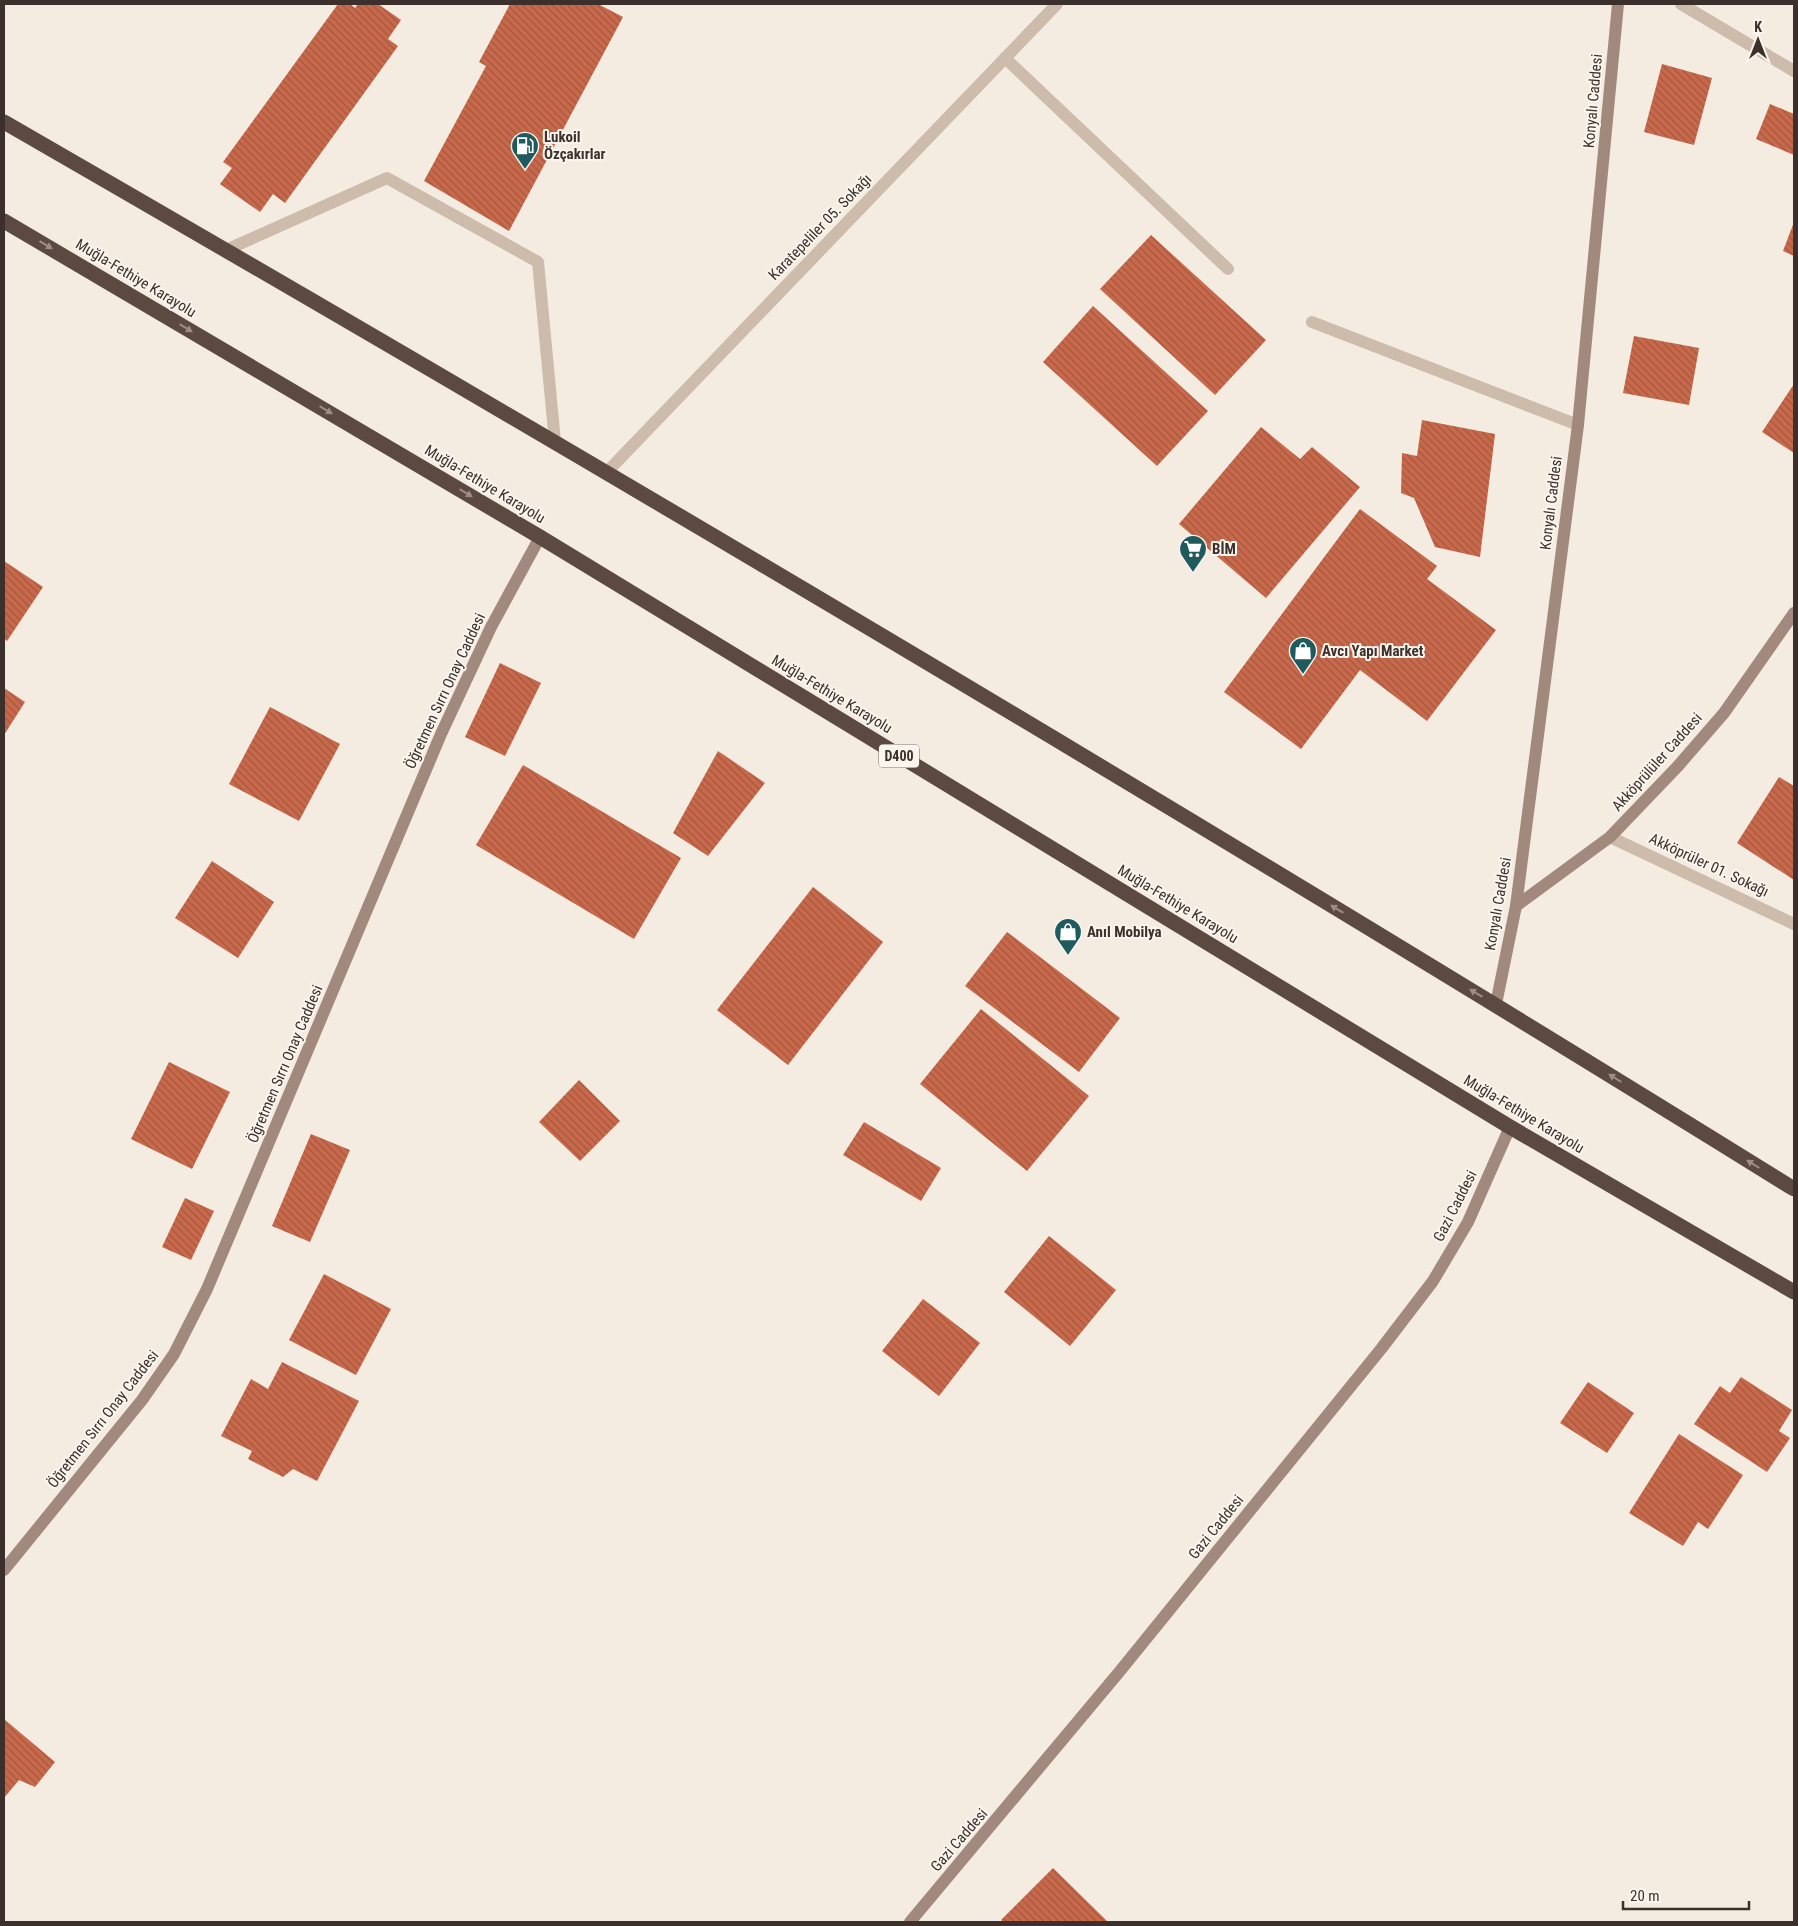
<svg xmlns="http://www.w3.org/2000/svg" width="1798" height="1926" font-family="'Roboto Condensed',sans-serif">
  <defs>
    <pattern id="building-back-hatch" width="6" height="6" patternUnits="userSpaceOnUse" patternTransform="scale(1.25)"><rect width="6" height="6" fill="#c8694b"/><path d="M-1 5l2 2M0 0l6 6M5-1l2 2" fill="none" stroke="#a4573f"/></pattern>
  </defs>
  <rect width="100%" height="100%" fill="#f4ebe1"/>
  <g fill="url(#building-back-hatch)">
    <polygon points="338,4 350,4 355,8 358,4 378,4 401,20 388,39 398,46 285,203 273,194 260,212 220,184 232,168 223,162"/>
    <polygon points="510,4 598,4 623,17 509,231 424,181 486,66 479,62"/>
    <polygon points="1662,64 1712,78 1694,145 1644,132"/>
    <polygon points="1770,104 1794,114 1794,155 1756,139"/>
    <polygon points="1794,222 1794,256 1783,251"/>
    <polygon points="1151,235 1266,340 1215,395 1100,289"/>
    <polygon points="1093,306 1208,411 1157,466 1043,362"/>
    <polygon points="1634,336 1699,348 1689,405 1623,393"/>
    <polygon points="1794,384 1794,453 1762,432"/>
    <polygon points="1422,420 1495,434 1480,557 1435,547 1414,498 1401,493 1402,453 1417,456"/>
    <polygon points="1261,427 1300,459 1312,447 1360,487 1266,598 1179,524"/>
    <polygon points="1360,509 1437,566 1427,579 1496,630 1427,721 1360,670 1301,749 1224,692"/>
    <polygon points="4,561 43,587 7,641 4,639"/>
    <polygon points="500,663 541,683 505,756 465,737"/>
    <polygon points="4,688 25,702 4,735"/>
    <polygon points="270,707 340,744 299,821 229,784"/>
    <polygon points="718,751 765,783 708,856 673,833"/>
    <polygon points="523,765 681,858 634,939 476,845"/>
    <polygon points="1779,777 1794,786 1794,880 1737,843"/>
    <polygon points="212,861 274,902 238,958 175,918"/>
    <polygon points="813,887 883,942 788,1065 717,1010"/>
    <polygon points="1007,932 1120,1018 1079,1072 965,986"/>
    <polygon points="981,1009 1089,1096 1027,1171 920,1084"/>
    <polygon points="169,1062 230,1092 192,1169 131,1139"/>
    <polygon points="579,1080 620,1121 580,1161 539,1122"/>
    <polygon points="864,1122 941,1168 921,1201 843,1155"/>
    <polygon points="311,1134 350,1150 310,1242 272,1226"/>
    <polygon points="185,1198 214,1211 191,1260 162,1247"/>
    <polygon points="1049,1236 1116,1290 1070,1346 1004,1292"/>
    <polygon points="324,1274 391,1309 356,1375 289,1340"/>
    <polygon points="923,1299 980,1343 939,1396 882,1351"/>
    <polygon points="282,1362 359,1401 317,1481 293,1469 283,1477 248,1459 252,1451 221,1436 251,1379 268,1389"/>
    <polygon points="1741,1377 1792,1410 1779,1431 1790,1438 1767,1472 1694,1424 1720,1386 1730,1393"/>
    <polygon points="1588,1382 1634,1413 1607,1453 1560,1423"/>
    <polygon points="1679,1434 1743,1475 1708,1529 1698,1522 1683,1546 1629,1513"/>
    <polygon points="4,1719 55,1762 35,1787 19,1780 4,1798"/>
    <polygon points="1053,1868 1108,1922 1003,1922 1001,1920"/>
  </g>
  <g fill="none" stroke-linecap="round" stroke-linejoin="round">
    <polyline stroke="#cdbbac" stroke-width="12" points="226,250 387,178 538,262 555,442"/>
    <g stroke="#cdbbac" stroke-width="12">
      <polyline points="1681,4 1794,71"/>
      <polyline points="1005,58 1228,269"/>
      <polyline points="1312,322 1578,425"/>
      <polyline points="606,473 1057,4"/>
      <polyline points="1610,837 1794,924"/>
    </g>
    <g stroke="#a18a7d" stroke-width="12">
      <polyline points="1516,906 1610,837 1678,766 1724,713 1794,613"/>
      <polyline points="1496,1004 1516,906 1578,425 1618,4"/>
      <polyline points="4,1570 142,1400 174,1354 207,1289 441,734 491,627 540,537"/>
      <polyline points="910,1922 1120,1671 1381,1349 1433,1281 1468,1222 1510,1127"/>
    </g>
    <g stroke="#5c4a42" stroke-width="15">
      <path d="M4 122C606 469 1204 823 1794 1189"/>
      <polyline points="4,221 540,537 1510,1127 1794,1292"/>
    </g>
  </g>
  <defs><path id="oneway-solid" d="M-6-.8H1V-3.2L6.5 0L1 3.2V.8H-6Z" transform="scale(1.25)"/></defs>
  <g fill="#9c8e87">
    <use href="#oneway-solid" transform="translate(46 245) rotate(31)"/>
    <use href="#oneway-solid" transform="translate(186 328) rotate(31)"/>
    <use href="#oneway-solid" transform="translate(326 410) rotate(31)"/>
    <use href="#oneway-solid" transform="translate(466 493) rotate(31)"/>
    <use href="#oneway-solid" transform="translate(1337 909) rotate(-149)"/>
    <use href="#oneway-solid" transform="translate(1476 993) rotate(-149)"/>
    <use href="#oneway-solid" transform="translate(1615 1078) rotate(-148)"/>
    <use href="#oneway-solid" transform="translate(1753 1164) rotate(-148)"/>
  </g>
  <defs>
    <symbol id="fuel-pin" viewBox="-11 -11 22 30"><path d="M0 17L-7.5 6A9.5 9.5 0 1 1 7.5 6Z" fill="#1f5a5e" stroke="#fbf5ee"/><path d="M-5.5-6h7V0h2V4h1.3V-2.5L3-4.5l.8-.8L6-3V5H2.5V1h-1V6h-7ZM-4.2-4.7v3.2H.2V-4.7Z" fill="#fff"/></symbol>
    <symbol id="supermarket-pin" viewBox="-11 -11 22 30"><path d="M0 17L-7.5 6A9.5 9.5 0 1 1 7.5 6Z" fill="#1f5a5e" stroke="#fbf5ee"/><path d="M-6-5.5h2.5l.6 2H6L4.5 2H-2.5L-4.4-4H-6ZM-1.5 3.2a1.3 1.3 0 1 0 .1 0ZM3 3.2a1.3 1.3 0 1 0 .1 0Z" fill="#fff"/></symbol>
    <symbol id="shop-pin" viewBox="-11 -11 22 30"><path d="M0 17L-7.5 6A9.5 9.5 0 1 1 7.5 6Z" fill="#1f5a5e" stroke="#fbf5ee"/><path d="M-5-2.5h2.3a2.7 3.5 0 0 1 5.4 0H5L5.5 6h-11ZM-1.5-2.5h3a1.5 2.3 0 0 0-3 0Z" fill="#fff"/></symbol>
  </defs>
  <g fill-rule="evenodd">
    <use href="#fuel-pin" x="509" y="130" width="32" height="43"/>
    <use href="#supermarket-pin" x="1177" y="533" width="32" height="43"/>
    <use href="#shop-pin" x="1287" y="635" width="32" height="43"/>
    <use href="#shop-pin" x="1052" y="916" width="32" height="43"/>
  </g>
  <g text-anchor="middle" stroke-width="4" stroke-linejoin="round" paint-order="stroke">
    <rect fill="#fbf5ee" stroke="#756b66" stroke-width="1" x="879" y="744.5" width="40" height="23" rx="4"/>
    <g font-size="14" font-weight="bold" fill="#3b302b">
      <text x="899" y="761">D400</text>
    </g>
    <g font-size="15" fill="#3b302b" stroke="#fbf5ee">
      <text transform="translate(1593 101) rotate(-85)" y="5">Konyalı Caddesi</text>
      <text transform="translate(820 227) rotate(-46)" y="5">Karatepeliler 05. Sokağı</text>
      <text transform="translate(136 278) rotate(31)" y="5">Muğla-Fethiye Karayolu</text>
      <text transform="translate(485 484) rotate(31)" y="5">Muğla-Fethiye Karayolu</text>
      <text transform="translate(1551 503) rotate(-83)" y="5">Konyalı Caddesi</text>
      <text transform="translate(445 691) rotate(-65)" y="5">Öğretmen Sırrı Onay Caddesi</text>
      <text transform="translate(832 694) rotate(31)" y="5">Muğla-Fethiye Karayolu</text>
      <text transform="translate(1657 762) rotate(-48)" y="5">Akköprülüler Caddesi</text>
      <text transform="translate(1709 865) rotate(25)" y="5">Akköprüler 01. Sokağı</text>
      <text transform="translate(1178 904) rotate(31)" y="5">Muğla-Fethiye Karayolu</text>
      <text transform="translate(1498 904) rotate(-80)" y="5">Konyalı Caddesi</text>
      <text transform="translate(285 1064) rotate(-67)" y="5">Öğretmen Sırrı Onay Caddesi</text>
      <text transform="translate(1524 1114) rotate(31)" y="5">Muğla-Fethiye Karayolu</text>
      <text transform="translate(1455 1206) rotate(-63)" y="5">Gazi Caddesi</text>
      <text transform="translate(103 1419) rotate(-52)" y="5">Öğretmen Sırrı Onay Caddesi</text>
      <text transform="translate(1216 1527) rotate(-51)" y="5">Gazi Caddesi</text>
      <text transform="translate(959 1840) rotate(-49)" y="5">Gazi Caddesi</text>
    </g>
    <g font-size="15" font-weight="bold" fill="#3b302b" stroke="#fbf5ee" text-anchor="start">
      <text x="544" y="142">Lukoil<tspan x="544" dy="17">Özçakırlar</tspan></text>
      <text x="1212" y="554">BİM</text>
      <text x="1322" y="656">Avcı Yapı Market</text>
      <text x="1087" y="937">Anıl Mobilya</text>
    </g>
  </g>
  <rect width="1798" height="1926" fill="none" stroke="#3b302b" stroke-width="10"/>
  <g transform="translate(1758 40)" stroke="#fbf5ee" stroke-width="4" paint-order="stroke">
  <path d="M0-4L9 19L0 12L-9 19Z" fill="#3b302b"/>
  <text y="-8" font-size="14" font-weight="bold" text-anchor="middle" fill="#3b302b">K</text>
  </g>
  <path d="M1623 1901v8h126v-8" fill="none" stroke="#3b302b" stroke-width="2.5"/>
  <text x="1630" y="1901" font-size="15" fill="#3b302b" stroke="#fbf5ee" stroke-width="4" paint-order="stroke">20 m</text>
</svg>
